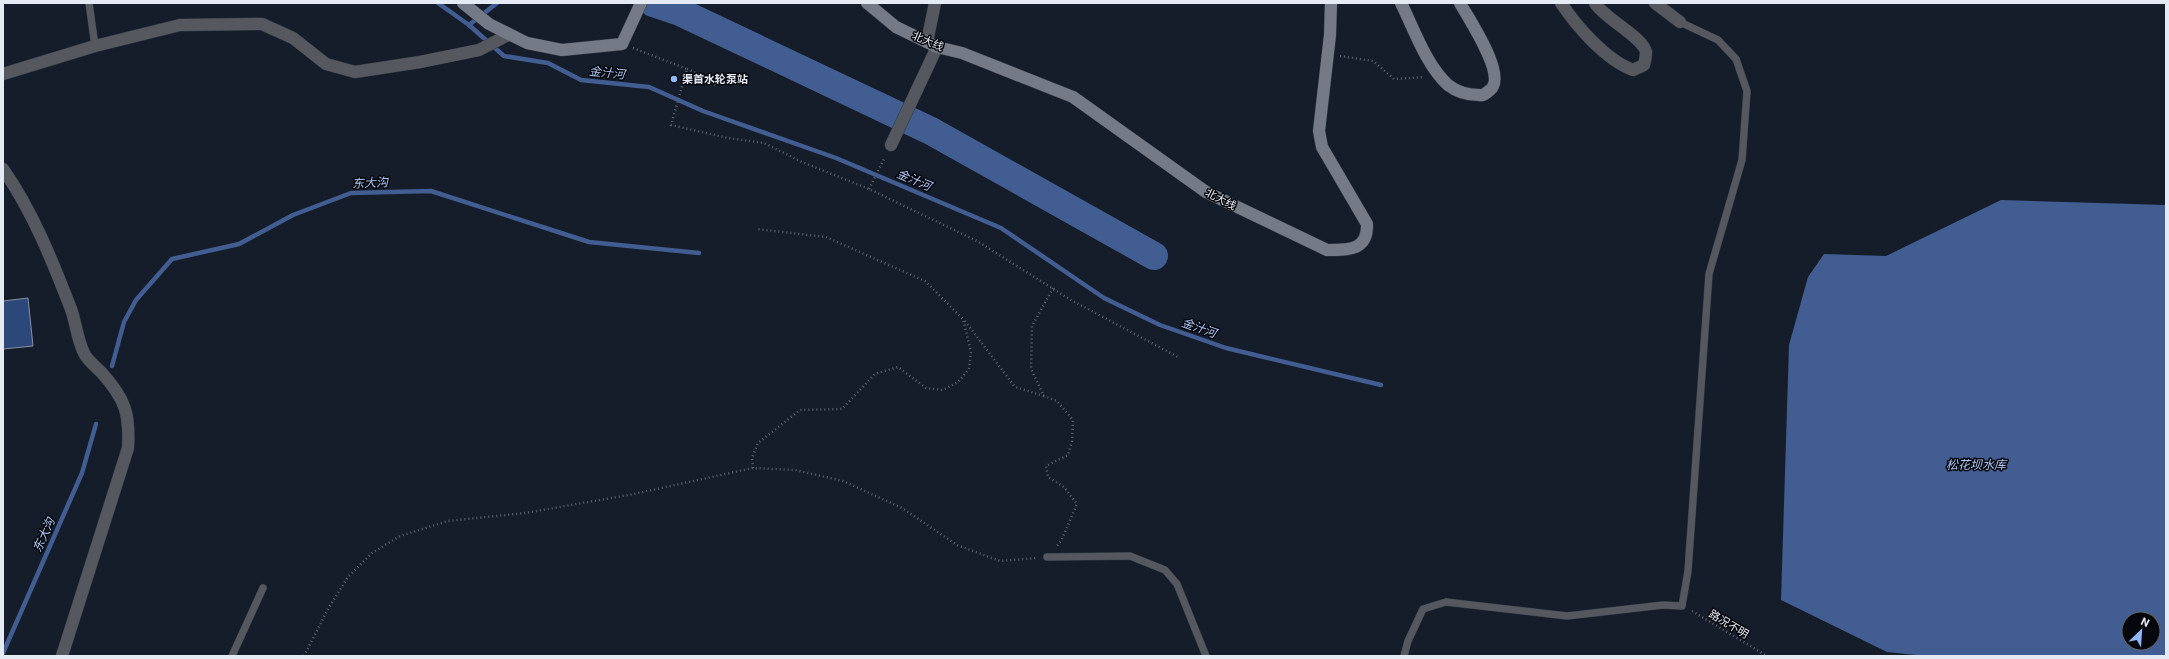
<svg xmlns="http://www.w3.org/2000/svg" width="2169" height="659" font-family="Roboto,'Noto Sans SC',sans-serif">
  <rect width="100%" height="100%" fill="#161d2a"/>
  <path fill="#415d91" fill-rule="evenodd" d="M2001 200 2166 205V656H1925L1887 652 1781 600 1789 345 1808 277 1824 254 1886 256ZM2129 619H2153V643H2129Z"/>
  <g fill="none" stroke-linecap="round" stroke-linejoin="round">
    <g stroke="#415d91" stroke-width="4.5">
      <polyline points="438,3 469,25 504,56 548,63 581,80 649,87 703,111 836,158 1001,228 1104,298 1160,325 1226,348 1381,385"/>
      <polyline points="469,25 497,3"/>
      <polyline points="112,366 124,322 136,300 172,259 239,244 293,215 351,193 431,191 589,242 699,253"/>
      <polyline points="3,653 82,473 96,424"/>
    </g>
    <polyline stroke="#415d91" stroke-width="28" points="653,3 680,12 931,131 1154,256"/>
  </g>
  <polygon fill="#2c477a" stroke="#8791a1" points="28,298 33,346 3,349 3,301"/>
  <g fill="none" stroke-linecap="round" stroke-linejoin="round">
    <defs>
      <g id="lane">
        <polyline points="89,3 95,46"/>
        <polyline points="1047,557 1130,556 1165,570 1177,584 1206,656"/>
        <polyline points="232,656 263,588"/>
        <polyline points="1404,656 1408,641 1423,609 1446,602 1567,616 1663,605 1682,606 1688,571 1709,274 1742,160 1747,91 1736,59 1718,40 1680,22"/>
      </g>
      <g id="street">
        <path d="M1561 3C1577 27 1606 60 1633 70L1644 65C1645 61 1646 56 1646 52 1643 37 1605 19 1595 3"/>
        <polyline points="1655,3 1680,22"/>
        <polyline points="927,42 935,3"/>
        <polyline points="3,74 95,46 180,25 262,24 293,38 326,64 355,72 420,62 479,50 508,35"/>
        <polyline points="891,145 937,47"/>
        <path d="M3 169C33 212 52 260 71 309 76 323 77 339 84 353 87 360 96 367 102 373 125 399 130 413 128 448L62 656"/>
      </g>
      <g id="secondary">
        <polyline points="463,3 489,24 527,43 562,50 622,44 641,3"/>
        <path d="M867 3 896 27 937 47 962 53 1073 97 1206 192 1327 250C1348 250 1368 251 1367 224L1322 147 1319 131 1330 35 1331 3"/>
        <path d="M1401 3C1414 29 1426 65 1448 85 1457 92 1468 95 1479 95 1484 96 1486 93 1490 90 1508 76 1468 18 1460 3"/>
      </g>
    </defs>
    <use href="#lane" stroke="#333a46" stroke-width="8"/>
    <use href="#street" stroke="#333a46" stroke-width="13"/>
    <use href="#secondary" stroke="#333a46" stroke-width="13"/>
    <g stroke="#5e6470" stroke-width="2.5" stroke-dasharray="1 3" stroke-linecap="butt">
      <polyline points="633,48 687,69 671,125 728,138 764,143 802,162 869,189 977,241 1071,300 1178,357"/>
      <polyline points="1340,56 1373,61 1394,79 1424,77"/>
      <polyline points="687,69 711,80 717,87"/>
      <polyline points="869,189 885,157"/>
      <polyline points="1053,288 1032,326 1031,369 1044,396 1057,401 1073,420 1072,441 1068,455 1046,466 1048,477 1064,487 1077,504 1061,541 1056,547"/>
      <polyline points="965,321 1015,387 1044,396"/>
      <polyline points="753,468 752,458 758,443 800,410 842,409 875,374 898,367 926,388 943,390 958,382 969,369 971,352 963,319 925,281 826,237 757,229"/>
      <polyline points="1692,611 1767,656"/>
      <polyline points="304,656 328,609 348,577 372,553 400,536 448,521 525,513 634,494 753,468 795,470 843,481 902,508 957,545 1000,561 1036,558"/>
    </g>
    <use href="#lane" stroke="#55585f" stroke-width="7"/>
    <use href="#street" stroke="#55585f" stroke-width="12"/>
    <use href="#secondary" stroke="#747b86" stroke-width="12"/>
  </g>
  <circle fill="#91b8fd" stroke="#05070c" stroke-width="1.5" cx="674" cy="79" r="4"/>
  <g text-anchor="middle" stroke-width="3" stroke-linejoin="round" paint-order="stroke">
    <g font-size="11" fill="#e5ebf4" stroke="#05070c">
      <text transform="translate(928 41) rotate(23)" y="4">北大线</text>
      <text transform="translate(1221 199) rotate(27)" y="4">北大线</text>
      <text transform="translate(1729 624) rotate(31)" y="4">路况不明</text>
    </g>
    <g font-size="11" font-weight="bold" fill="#e5ebf4" stroke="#05070c" text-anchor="start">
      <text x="682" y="83">渠首水轮泵站</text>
    </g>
    <g font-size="12" font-style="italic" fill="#adc7f6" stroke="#05070c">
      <text transform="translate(607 73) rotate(6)" y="4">金汁河</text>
      <text transform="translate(914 180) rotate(23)" y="4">金汁河</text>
      <text transform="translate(370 183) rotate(-3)" y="4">东大沟</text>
      <text transform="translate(1199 328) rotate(19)" y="4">金汁河</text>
      <text x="1976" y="469">松花坝水库</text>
      <text transform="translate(44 535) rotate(-66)" y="4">东大沟</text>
    </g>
  </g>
  <rect width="2169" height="659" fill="none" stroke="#e5ebf4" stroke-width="8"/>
  <g transform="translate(2141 631) rotate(25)"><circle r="19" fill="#05070c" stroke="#5f6269"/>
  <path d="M0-3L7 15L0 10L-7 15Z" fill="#91b8fd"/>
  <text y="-6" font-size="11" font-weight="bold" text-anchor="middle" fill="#e5ebf4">N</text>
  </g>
</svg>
